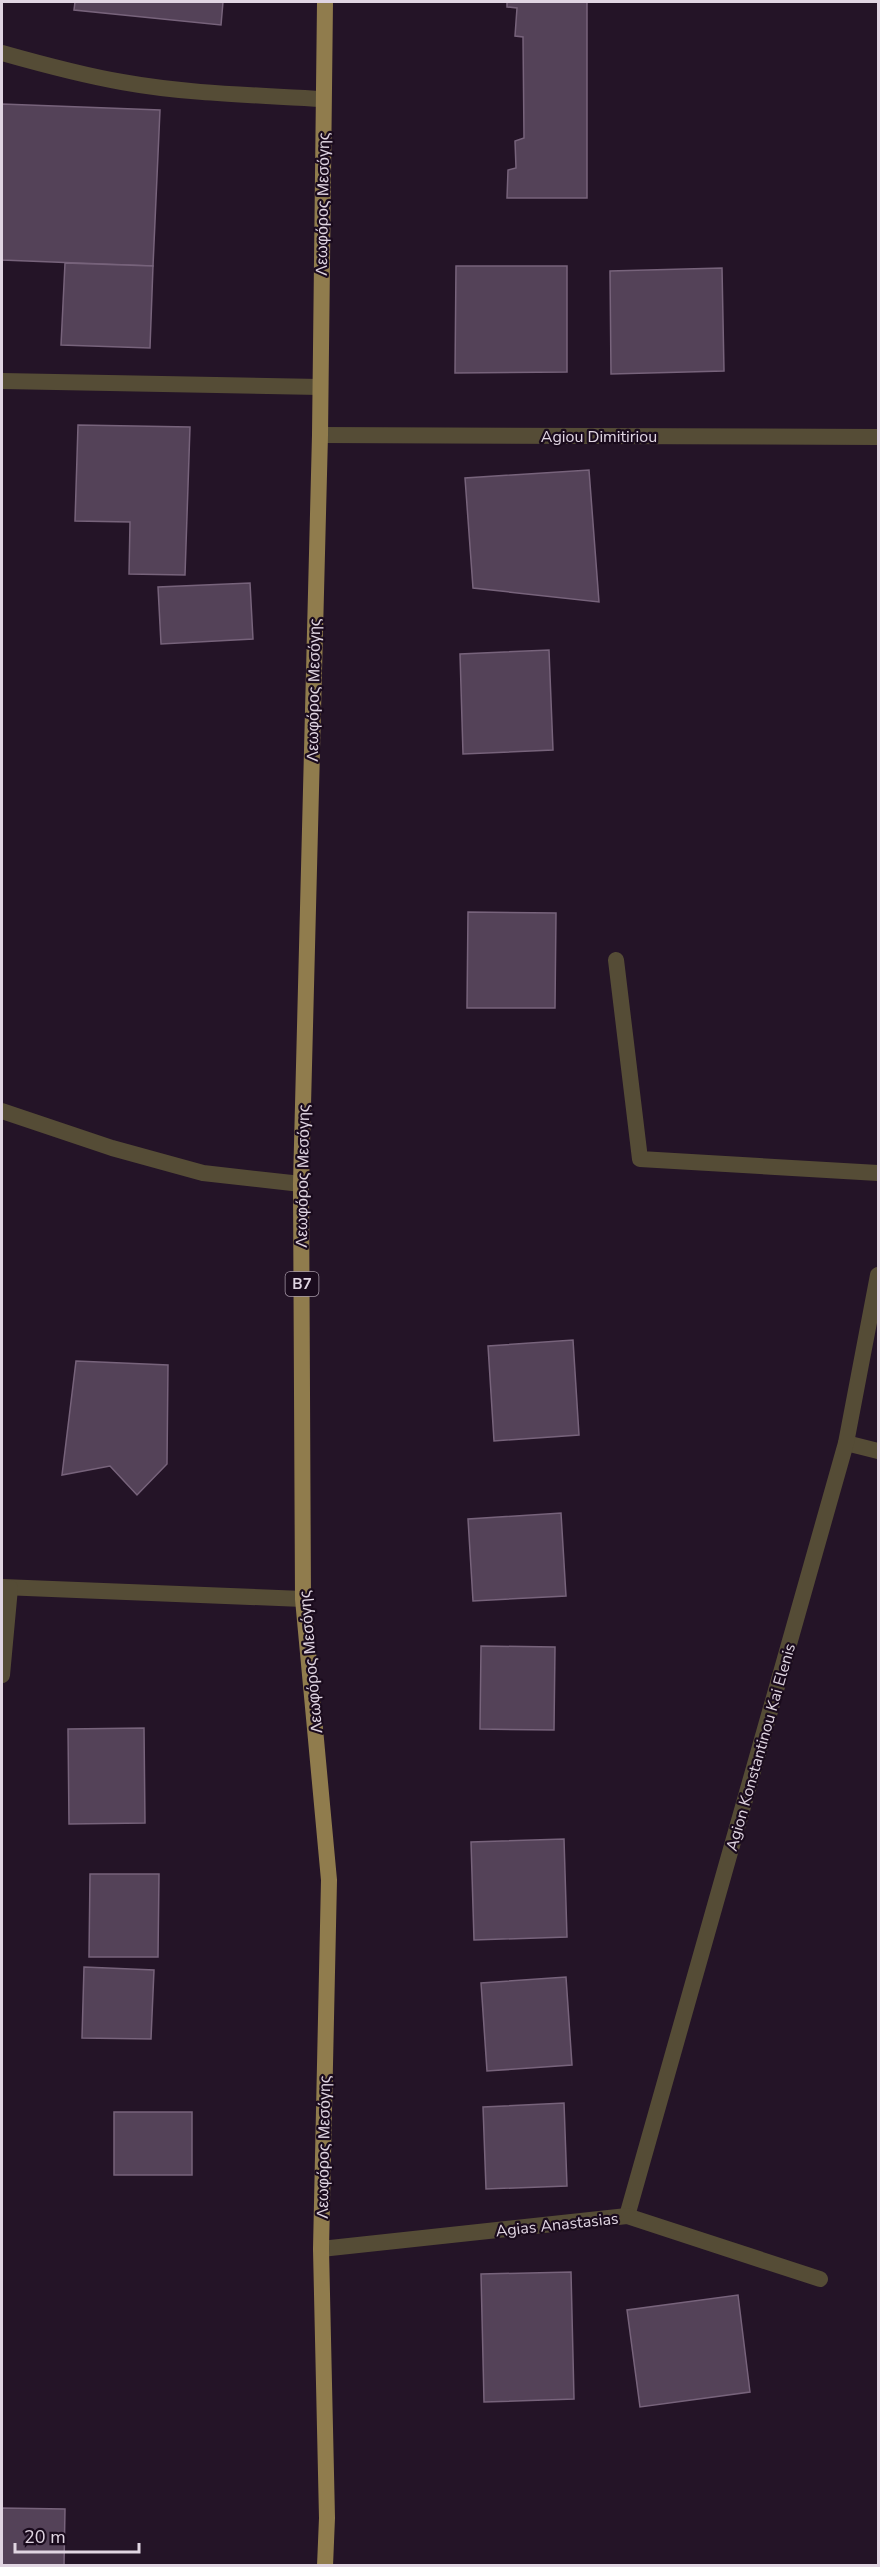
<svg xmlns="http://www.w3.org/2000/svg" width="880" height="2567" font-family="'Nunito Sans',sans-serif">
  <rect width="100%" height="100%" fill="#241427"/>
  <g fill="#544258" stroke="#77637b" stroke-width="1.5">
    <polygon points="75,2 223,2 221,25 74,10"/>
    <polygon points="507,2 587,2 587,198 507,198 508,170 516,168 515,141 524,138 523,37 515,36 517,8 507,7"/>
    <polygon points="2,104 160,110 153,266 2,260"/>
    <polygon points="65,263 153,266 150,348 61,345"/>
    <polygon points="456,266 567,266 567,372 455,373"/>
    <polygon points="722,268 724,371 611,374 610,271"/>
    <polygon points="78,425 190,427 185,575 129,574 130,522 75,521"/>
    <polygon points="589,470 599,602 473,588 465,478"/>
    <polygon points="250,583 253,639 161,644 158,587"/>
    <polygon points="549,650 553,750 463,754 460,654"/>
    <polygon points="468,912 556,913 555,1008 467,1008"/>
    <polygon points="573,1340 579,1435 494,1441 488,1346"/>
    <polygon points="76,1361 168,1365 167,1464 137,1495 110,1466 62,1475"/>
    <polygon points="561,1513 566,1596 473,1601 468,1519"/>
    <polygon points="481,1646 555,1647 554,1730 480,1729"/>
    <polygon points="144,1728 145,1823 69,1824 68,1729"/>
    <polygon points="564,1839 567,1937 474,1940 471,1842"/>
    <polygon points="90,1874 159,1874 158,1957 89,1957"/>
    <polygon points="84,1967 154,1970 151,2039 82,2038"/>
    <polygon points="566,1977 572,2065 487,2071 481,1983"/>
    <polygon points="564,2103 567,2186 486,2189 483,2107"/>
    <rect x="114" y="2112" width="78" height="63"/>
    <polygon points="571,2272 574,2399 484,2402 481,2274"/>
    <polygon points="738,2295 750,2392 640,2407 627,2310"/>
    <polygon points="2,2508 65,2509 64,2566 2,2566"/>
  </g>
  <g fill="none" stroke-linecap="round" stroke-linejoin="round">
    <g stroke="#554c36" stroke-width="16">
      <polyline points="616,960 640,1159 878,1173"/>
      <polyline points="2,1111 112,1148 203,1173 301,1184"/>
    </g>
    <g stroke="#554c36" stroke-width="16">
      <path d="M2 53C41 64 81 75 122 82 188 94 257 95 323 99"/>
      <polyline points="2,381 320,387"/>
      <polyline points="320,435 878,437"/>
      <polyline points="846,1443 878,1451"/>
      <polyline points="2,1587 303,1599"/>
      <polyline points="2,1675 10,1588"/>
      <polyline points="627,2216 846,1443 878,1275"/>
      <polyline points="321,2249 627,2216 820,2279"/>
    </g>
    <polyline stroke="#907c4d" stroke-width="16" points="325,2566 327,2518 321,2249 329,1880 303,1599 301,1184 320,435 325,2"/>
  </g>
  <g text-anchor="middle" stroke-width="4.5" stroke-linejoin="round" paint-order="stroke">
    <rect fill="#1a0b1d" stroke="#a598a7" stroke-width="1.5" x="285.5" y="1272" width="33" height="24" rx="4.5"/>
    <g font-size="15" font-weight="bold" fill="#e0d5e2">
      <text x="302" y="1289">B7</text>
    </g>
    <g font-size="16" fill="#e0d5e2" stroke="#1a0b1d">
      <text transform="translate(322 204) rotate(-89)" y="6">Λεωφόρος Μεσόγης</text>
      <text x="599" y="442">Agiou Dimitiriou</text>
      <text transform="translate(313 690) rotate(-89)" y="6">Λεωφόρος Μεσόγης</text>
      <text transform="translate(302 1176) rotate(-89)" y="6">Λεωφόρος Μεσόγης</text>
      <text transform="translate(310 1662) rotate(-95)" y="6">Λεωφόρος Μεσόγης</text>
      <text transform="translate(760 1747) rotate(-74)" y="6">Agion Konstantinou Kai Elenis</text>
      <text transform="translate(323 2147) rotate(-89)" y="6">Λεωφόρος Μεσόγης</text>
      <text transform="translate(557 2224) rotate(-6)" y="6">Agias Anastasias</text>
    </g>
  </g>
  <rect width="880" height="2567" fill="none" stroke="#e0d5e2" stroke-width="6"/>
  <path d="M15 2543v9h124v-9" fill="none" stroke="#e0d5e2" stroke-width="3"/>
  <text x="24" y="2543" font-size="18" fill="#e0d5e2" stroke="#1a0b1d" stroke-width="4.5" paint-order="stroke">20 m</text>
</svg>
